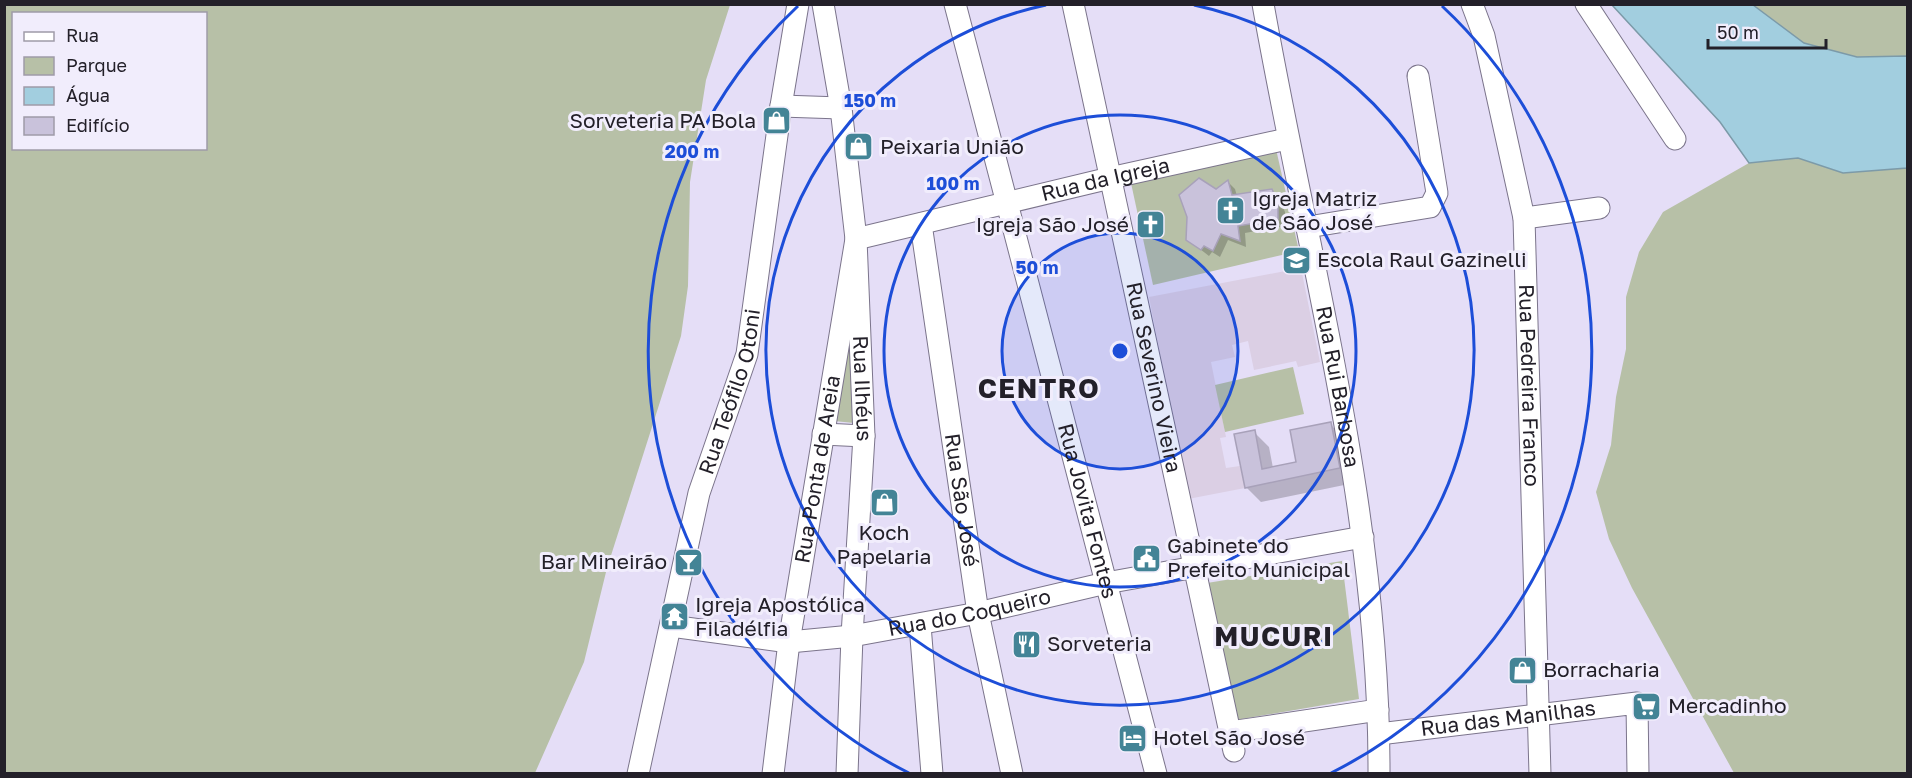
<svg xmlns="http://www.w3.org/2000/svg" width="1912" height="778" font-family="'Golos Text',sans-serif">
  <rect width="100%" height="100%" fill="#e5def7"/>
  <polygon fill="#dbcfe4" points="1301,268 1320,362 1298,367 1296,361 1254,370 1248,341 1232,345 1235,357 1211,362 1226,437 1220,438 1226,468 1240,466 1245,488 1188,499 1149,297"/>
  <g fill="#b7c0a7" fill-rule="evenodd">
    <path d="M5 4 730 5 706 80 690 182 688 286 681 336 607 568 584 662 535 773H5ZM14 14H206V148H14Z"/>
    <polygon points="1753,5 1907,5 1907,56 1857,57 1804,43"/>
    <polygon points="1276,149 1299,251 1153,285 1131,183"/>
    <polygon points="1798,158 1843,173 1907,168 1907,773 1734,773 1632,588 1609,539 1596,492 1611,445 1616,397 1626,349 1626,297 1639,252 1663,212 1749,163"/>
    <polygon points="850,334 854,423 834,421"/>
    <polygon points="1293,367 1304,414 1225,432 1215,385"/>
    <polygon points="1342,561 1359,699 1236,720 1207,583"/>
  </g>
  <polygon fill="#a2cedf" stroke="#7c9aa8" stroke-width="1.5" points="1612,5 1753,5 1804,43 1857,57 1907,56 1907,168 1843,173 1798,158 1749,163 1720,122"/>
  <g fill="#0003">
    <polygon points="1228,182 1235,189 1237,196 1271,190 1279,198 1285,212 1285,226 1245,233 1246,247 1228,240 1220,257 1212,252 1209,256 1187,239 1216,191"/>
    <polygon points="1330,424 1345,439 1354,483 1261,502 1246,487 1254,432 1269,447 1273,468 1298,463"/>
  </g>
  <g fill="#c9c2db" stroke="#a8a1b9" stroke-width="1.5">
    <polygon points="1199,178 1216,189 1228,180 1232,195 1272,189 1278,203 1278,219 1238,226 1240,241 1221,234 1213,251 1204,246 1201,250 1186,240 1187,217 1179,195"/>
    <polygon points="1331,422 1340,468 1245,488 1234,434 1255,430 1262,469 1296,462 1290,430"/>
  </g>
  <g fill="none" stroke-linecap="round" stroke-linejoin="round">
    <defs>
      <g id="minor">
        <path id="s1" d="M823 4 841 108 856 239 864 436 852 636 847 774"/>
        <path id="s2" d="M955 4 1156 774"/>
        <path id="s3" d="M1073 4 1234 751"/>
        <path id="s4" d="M1263 4C1308 258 1380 515 1379 774"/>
        <path id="s5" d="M1472 4 1484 36 1524 218 1540 774"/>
        <polyline points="1586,4 1675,139"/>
        <polyline points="781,106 841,108"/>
        <polyline points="1524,218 1599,208"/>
        <path id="s6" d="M921 224 978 613 1012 774"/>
        <polyline points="1308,227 1430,207 1437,193 1418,76"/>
        <polyline points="823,434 864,436"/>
        <polyline points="920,625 932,774"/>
        <path id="s7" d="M671 626 789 642 852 636 978 613 1106 583 1363 537"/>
        <polyline points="1230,732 1378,710"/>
        <path id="s8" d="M1379 734 1637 703 1638 774"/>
        <path id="s9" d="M638 774 699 493 747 354 781 106 798 4"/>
        <path id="s10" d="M773 774 789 642 856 239 1110 178 1287 139"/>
      </g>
    </defs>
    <use href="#minor" stroke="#7b748b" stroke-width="23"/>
    <use href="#minor" stroke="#fff" stroke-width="21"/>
  </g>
  <circle cx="1120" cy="351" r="118" fill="#1d4ed8" fill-opacity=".12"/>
  <g fill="none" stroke="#1d4ed8" stroke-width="3">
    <circle cx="1120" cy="351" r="118"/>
    <circle cx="1120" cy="351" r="236"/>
    <path d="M1194 5A354 354 0 1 1 1046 5"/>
    <path d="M909 773A472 472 0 0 1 798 6M1442 6A472 472 0 0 1 1331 773"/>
  </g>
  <defs>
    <symbol id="shop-square" viewBox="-11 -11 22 22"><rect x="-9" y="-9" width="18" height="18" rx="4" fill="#438496" stroke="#f1edfc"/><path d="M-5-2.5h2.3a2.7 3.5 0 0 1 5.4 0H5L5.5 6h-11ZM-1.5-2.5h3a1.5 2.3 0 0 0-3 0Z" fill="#fff"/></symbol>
    <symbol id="church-square" viewBox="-11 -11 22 22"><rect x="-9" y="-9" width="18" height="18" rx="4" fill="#438496" stroke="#f1edfc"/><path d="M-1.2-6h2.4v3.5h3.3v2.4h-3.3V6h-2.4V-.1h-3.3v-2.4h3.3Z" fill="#fff"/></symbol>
    <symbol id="school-square" viewBox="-11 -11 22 22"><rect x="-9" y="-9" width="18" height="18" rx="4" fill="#438496" stroke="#f1edfc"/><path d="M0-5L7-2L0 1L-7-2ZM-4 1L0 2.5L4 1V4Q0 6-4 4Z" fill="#fff"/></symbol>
    <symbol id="civic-square" viewBox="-11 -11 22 22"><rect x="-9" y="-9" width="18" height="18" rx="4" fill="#438496" stroke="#f1edfc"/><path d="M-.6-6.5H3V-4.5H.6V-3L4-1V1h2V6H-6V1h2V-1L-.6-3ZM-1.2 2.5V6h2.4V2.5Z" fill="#fff"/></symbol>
    <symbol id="bar-square" viewBox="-11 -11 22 22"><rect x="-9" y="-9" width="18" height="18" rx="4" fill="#438496" stroke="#f1edfc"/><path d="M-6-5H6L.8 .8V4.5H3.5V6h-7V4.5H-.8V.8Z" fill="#fff"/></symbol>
    <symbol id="temple-square" viewBox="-11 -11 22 22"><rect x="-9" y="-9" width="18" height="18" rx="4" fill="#438496" stroke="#f1edfc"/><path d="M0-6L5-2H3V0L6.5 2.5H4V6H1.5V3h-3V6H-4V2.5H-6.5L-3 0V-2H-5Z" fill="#fff"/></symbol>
    <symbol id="restaurant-square" viewBox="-11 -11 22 22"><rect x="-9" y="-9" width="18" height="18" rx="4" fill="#438496" stroke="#f1edfc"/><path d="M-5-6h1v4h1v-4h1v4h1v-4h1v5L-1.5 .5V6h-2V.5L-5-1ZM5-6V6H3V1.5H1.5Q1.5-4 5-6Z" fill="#fff"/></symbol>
    <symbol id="supermarket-square" viewBox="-11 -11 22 22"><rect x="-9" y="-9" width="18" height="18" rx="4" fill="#438496" stroke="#f1edfc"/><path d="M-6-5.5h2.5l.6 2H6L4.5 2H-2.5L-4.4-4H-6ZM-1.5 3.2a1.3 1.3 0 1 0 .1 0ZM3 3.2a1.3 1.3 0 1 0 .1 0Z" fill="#fff"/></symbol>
    <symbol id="hotel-square" viewBox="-11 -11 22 22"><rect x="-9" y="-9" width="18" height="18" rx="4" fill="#438496" stroke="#f1edfc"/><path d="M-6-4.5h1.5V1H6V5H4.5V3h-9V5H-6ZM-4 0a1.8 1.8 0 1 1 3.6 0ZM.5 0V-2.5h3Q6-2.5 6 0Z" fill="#fff"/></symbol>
  </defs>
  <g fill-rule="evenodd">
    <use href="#shop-square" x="760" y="104" width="33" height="33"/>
    <use href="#shop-square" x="842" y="130" width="33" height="33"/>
    <use href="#church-square" x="1214" y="194" width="33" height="33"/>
    <use href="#church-square" x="1134" y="208" width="33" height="33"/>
    <use href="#school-square" x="1280" y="244" width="33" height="33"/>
    <use href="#shop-square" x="868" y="486" width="33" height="33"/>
    <use href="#civic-square" x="1130" y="542" width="33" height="33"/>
    <use href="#bar-square" x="672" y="546" width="33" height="33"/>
    <use href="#temple-square" x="658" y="600" width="33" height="33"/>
    <use href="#restaurant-square" x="1010" y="628" width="33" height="33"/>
    <use href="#shop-square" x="1506" y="654" width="33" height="33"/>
    <use href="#supermarket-square" x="1630" y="690" width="33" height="33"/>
    <use href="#hotel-square" x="1116" y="722" width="33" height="33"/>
  </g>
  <g text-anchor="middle" stroke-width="6" stroke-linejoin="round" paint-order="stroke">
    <g font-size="21" fill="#232029" stroke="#f1edfc" text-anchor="start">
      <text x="756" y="128" text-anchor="end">Sorveteria PA Bola</text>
      <text x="880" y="154">Peixaria União</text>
      <text x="1252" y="206">Igreja Matriz<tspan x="1252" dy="24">de São José</tspan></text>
      <text x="1129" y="232" text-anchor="end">Igreja São José</text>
      <text x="1317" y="267">Escola Raul Gazinelli</text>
      <text x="884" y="540" text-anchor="middle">Koch<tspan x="884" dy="24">Papelaria</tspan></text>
      <text x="1167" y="553">Gabinete do<tspan x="1167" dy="24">Prefeito Municipal</tspan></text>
      <text x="667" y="569" text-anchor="end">Bar Mineirão</text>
      <text x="695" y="612">Igreja Apostólica<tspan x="695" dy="24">Filadélfia</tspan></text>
      <text x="1047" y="651">Sorveteria</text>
      <text x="1543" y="677">Borracharia</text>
      <text x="1668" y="713">Mercadinho</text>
      <text x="1153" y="745">Hotel São José</text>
    </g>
    <g font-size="21" fill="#232029" stroke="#f1edfc">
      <text dy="7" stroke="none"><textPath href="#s10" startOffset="798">Rua da Igreja</textPath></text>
      <text dy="7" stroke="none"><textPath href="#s3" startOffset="382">Rua Severino Vieira</textPath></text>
      <text dy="7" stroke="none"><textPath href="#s5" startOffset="388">Rua Pedreira Franco</textPath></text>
      <text dy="7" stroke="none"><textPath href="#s4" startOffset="390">Rua Rui Barbosa</textPath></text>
      <text dy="7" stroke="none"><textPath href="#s1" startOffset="387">Rua Ilhéus</textPath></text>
      <text dy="7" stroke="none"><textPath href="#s9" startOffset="394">Rua Teófilo Otoni</textPath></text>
      <text dy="7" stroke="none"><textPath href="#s10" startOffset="308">Rua Ponta de Areia</textPath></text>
      <text dy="7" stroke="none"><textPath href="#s6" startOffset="279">Rua São José</textPath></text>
      <text dy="7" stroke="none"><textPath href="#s2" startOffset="524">Rua Jovita Fontes</textPath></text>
      <text dy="7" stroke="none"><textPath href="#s7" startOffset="302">Rua do Coqueiro</textPath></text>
      <text dy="7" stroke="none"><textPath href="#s8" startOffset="130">Rua das Manilhas</textPath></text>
    </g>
    <g font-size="27" font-weight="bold" letter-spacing="1.5" fill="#232029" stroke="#f1edfc">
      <text x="1039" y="398">CENTRO</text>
      <text x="1274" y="646">MUCURI</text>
    </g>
  </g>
  <circle cx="1120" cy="351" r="9" fill="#1d4ed8" stroke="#f1edfc" stroke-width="3"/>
  <g font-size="18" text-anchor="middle" font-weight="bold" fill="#1d4ed8" stroke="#f1edfc" stroke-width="6" stroke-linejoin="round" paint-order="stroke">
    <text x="870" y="107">150 m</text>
    <text x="692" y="158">200 m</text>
    <text x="953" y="190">100 m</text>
    <text x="1037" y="274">50 m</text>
  </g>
  <rect width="1912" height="778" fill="none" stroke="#232029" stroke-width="12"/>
  <rect x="12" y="12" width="195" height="138" fill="#f1edfc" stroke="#9f9ba8" stroke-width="1.5"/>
  <rect x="24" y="32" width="30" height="9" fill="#ffffff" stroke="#9f9ba8" stroke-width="1.5"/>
  <text x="66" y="42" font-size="18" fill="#232029">Rua</text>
  <rect x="24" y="57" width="30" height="18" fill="#b7c0a7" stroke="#9f9ba8" stroke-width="1.5"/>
  <text x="66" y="72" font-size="18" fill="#232029">Parque</text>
  <rect x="24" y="87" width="30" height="18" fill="#a2cedf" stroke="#9f9ba8" stroke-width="1.5"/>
  <text x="66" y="102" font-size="18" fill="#232029">Água</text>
  <rect x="24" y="117" width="30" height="18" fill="#c9c2db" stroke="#9f9ba8" stroke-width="1.5"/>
  <text x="66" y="132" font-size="18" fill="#232029">Edifício</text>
  <path d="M1708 39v9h118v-9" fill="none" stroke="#232029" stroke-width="3"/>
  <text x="1717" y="39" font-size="18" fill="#232029" stroke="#f1edfc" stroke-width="4.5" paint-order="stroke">50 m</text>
</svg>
